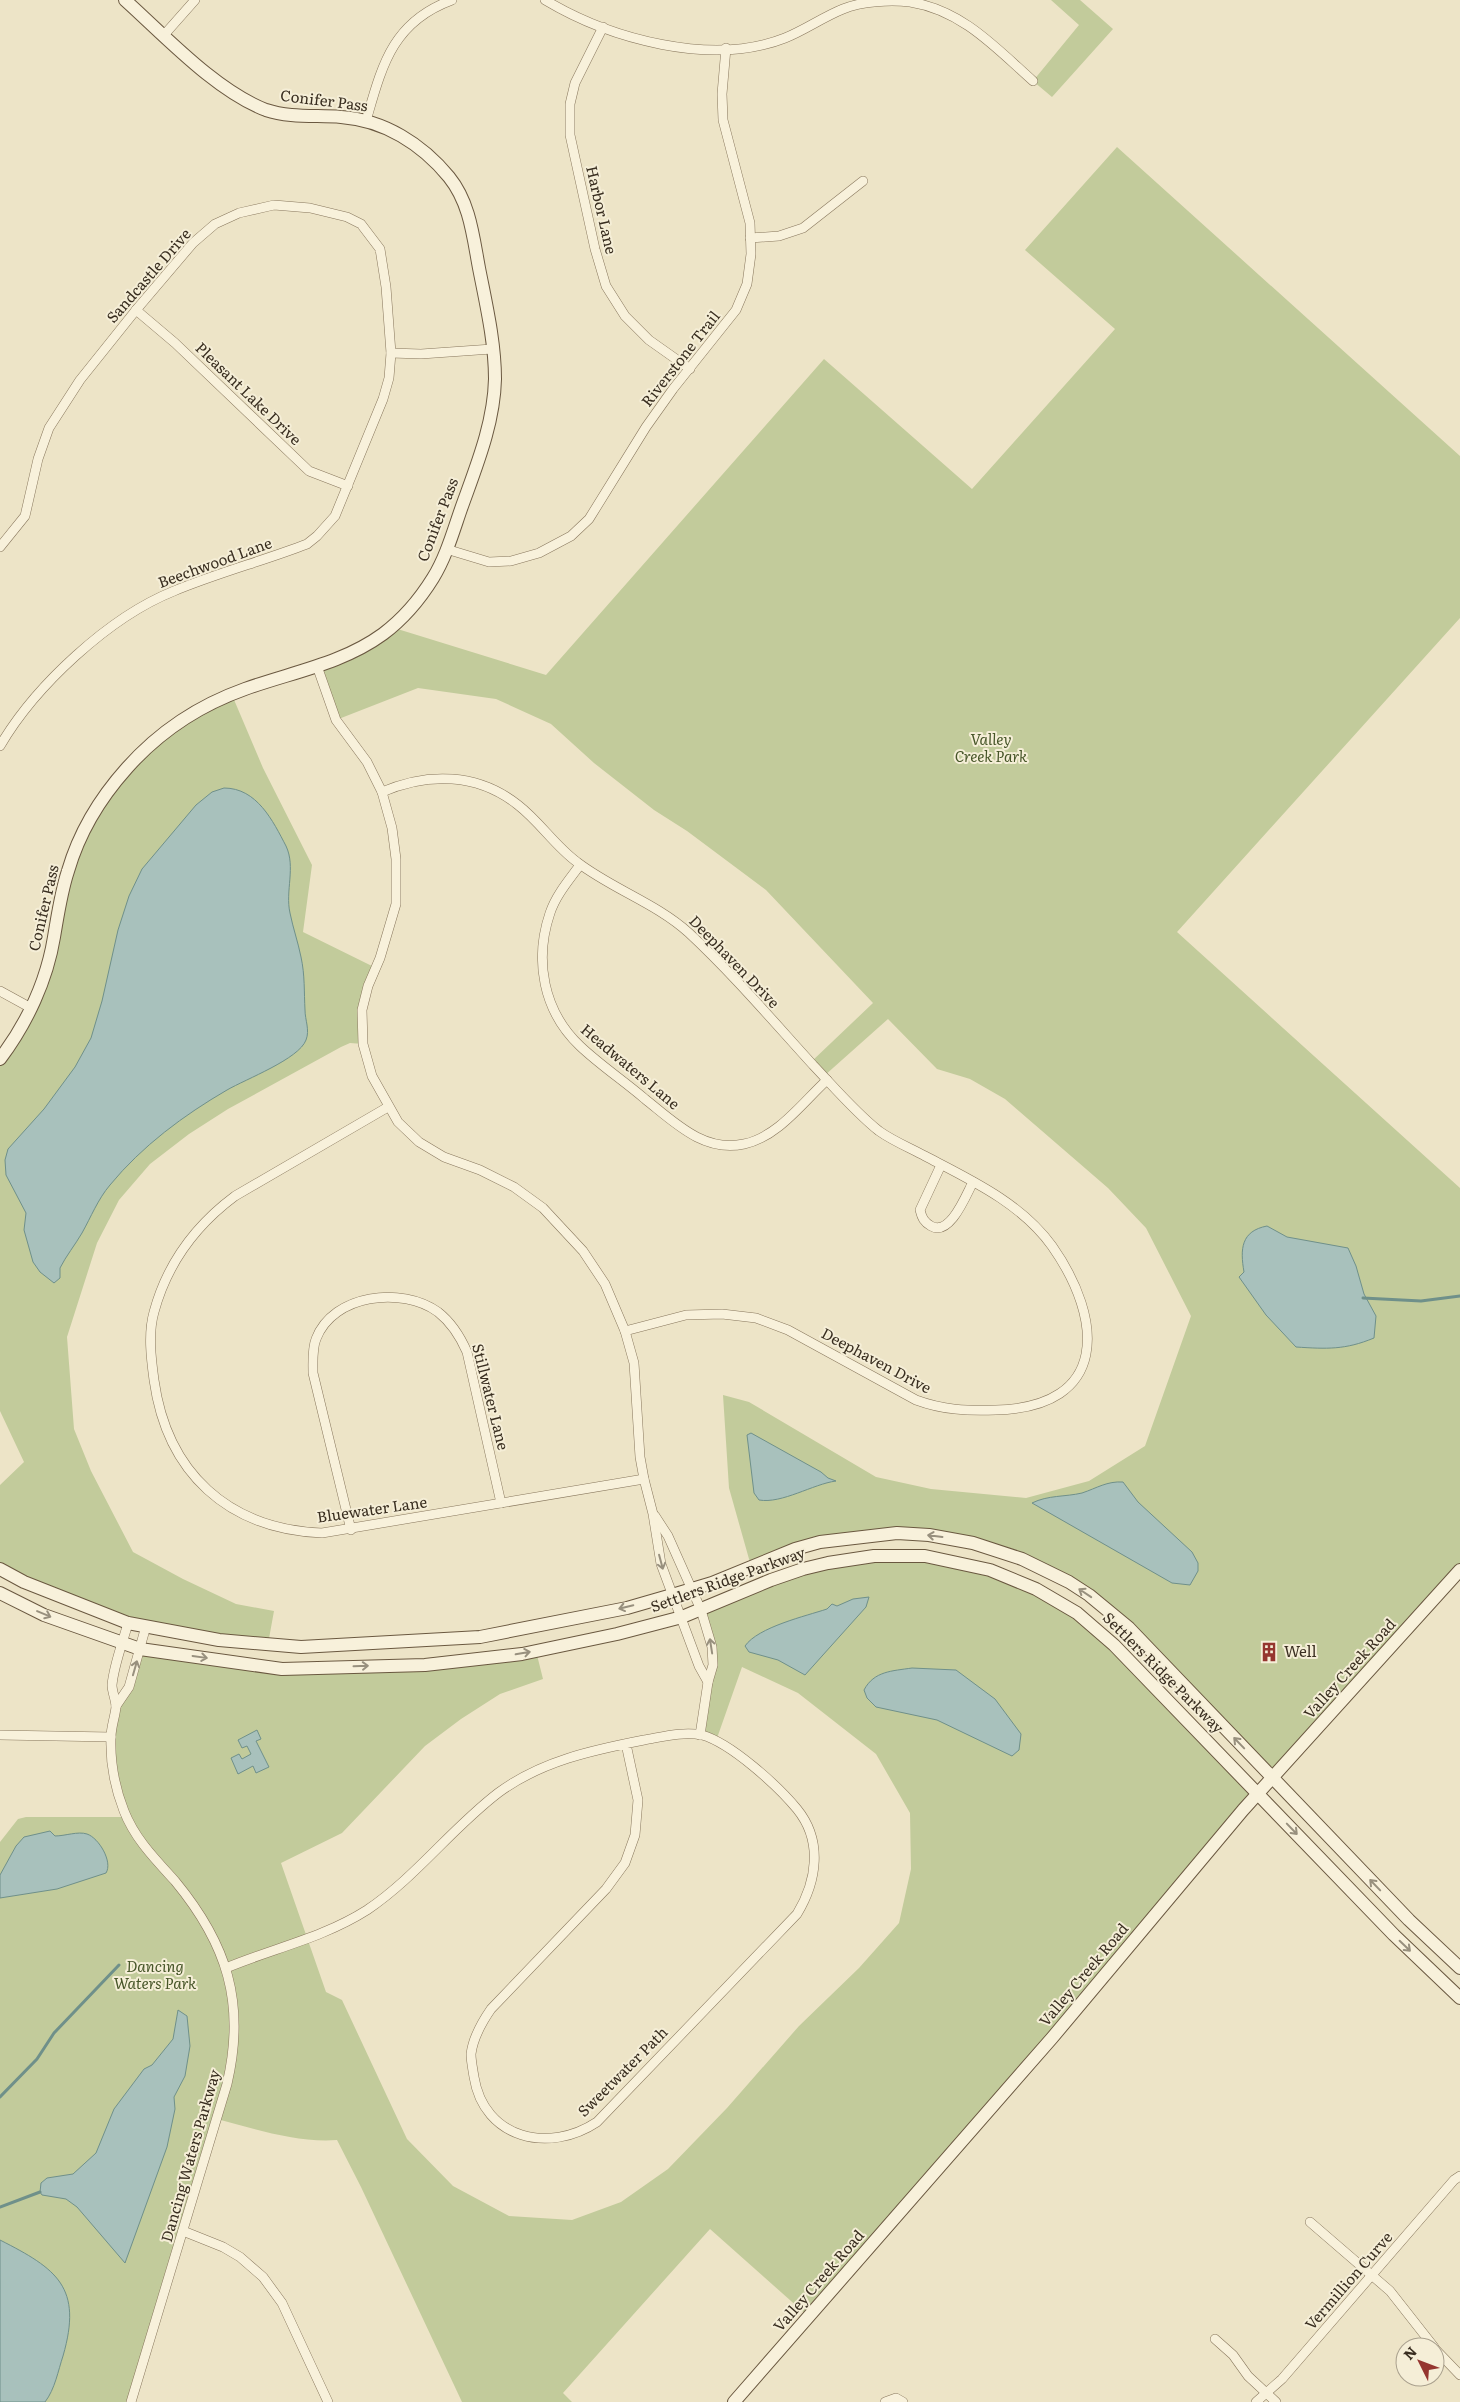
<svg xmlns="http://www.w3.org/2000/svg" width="1460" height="2402" font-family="Literata,serif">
  <rect width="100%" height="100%" fill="#ede4c7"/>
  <g fill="#c2cb9b">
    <polygon points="1051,0 1080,0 1113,29 1052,97 1033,81 1079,25"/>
    <polygon points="1117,147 1460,456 1460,618 1177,932 1460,1188 1460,1570 1273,1778 1089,1595 973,1543 869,1535 751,1566 729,1488 723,1395 749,1402 876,1477 931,1489 1026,1498 1089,1481 1145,1446 1191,1316 1146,1228 1108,1188 1005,1099 970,1079 937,1069 888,1019 824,1076 811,1062 873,1003 766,890 687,831 654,810 594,763 551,724 496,699 418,688 336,720 317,666 391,627 546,675 824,359 972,489 1115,329 1025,250"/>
    <polygon points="232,695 263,768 312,865 303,932 376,968 368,986 363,1044 350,1043 341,1047 228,1109 189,1134 150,1164 119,1200 97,1243 67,1337 74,1429 91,1471 133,1552 183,1579 236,1604 274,1611 268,1644 146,1626 0,1569 0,1485 24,1462 0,1411 0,1059 11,1045 54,937 91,818 147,748"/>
    <path d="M850 1558 968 1564 1077 1613 1258 1794 809 2317 710 2229 563 2393 572 2402H462L361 2187 337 2140C297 2143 256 2129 217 2119L131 2402H0V1842L18 1819 26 1817H127L117 1790 112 1726 129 1687 140 1649 282 1669 536 1651 543 1679 500 1694 461 1719 425 1746 342 1833 281 1863 326 1992 342 2000 407 2139 453 2186 509 2216 572 2220 621 2202 668 2169 727 2108 799 2026 859 1968 899 1923 911 1869 910 1813 876 1754 798 1693 742 1667 716 1741 700 1735 713 1665 701 1610Z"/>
  </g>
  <g fill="#a8c1bc" stroke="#6f908a">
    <path d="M224 788C257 788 273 821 286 846 296 867 285 891 290 913 293 928 298 942 301 957 305 975 304 992 305 1010 305 1020 310 1030 306 1040 299 1059 246 1079 227 1090 184 1115 142 1146 110 1185 98 1199 91 1217 82 1233 75 1245 66 1256 60 1268V1278L54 1283 40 1272 33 1262 24 1230 26 1213 6 1175 5 1160 8 1149 44 1109 75 1067 91 1038 102 1001 118 930 129 896 142 869 196 805 212 792Z"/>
    <path d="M1267 1226 1287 1237 1348 1248 1356 1266 1364 1294 1376 1316 1374 1338C1345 1350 1327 1349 1296 1347L1266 1315 1239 1277 1244 1272C1240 1249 1241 1231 1267 1226Z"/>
    <path d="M751 1433 821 1472 828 1478 836 1481C813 1484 782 1504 759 1500L754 1493 747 1435Z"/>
    <path d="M1123 1482 1138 1502 1192 1552 1198 1563V1571L1190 1585 1172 1583 1032 1503C1048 1495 1065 1497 1082 1493 1097 1488 1107 1481 1123 1482Z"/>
    <path d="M869 1597 866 1607 805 1675 778 1660 749 1652 745 1646C758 1627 806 1616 827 1609L832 1604 837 1606 853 1599Z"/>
    <path d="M912 1668 956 1670 995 1699 1021 1734 1019 1750 1012 1756 937 1720 876 1707 867 1698 864 1690C874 1671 892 1671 912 1668Z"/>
    <polygon points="257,1730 261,1739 256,1741 269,1767 256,1773 253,1766 238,1774 231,1758 239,1754 242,1759 251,1754 247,1746 242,1748 238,1740"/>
    <path d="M50 1831 55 1836C65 1836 78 1831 87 1834 99 1838 113 1862 106 1873L57 1889 0 1898V1875L16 1846 24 1837Z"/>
    <polygon points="178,2010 187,2016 190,2046 185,2076 174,2097 175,2109 167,2147 125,2263 77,2207 66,2199 42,2195 40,2192 41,2183 47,2178 73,2174 96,2153 114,2109 144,2069 152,2065 173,2039"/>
    <path d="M0 2240C57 2269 83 2287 63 2356 58 2371 55 2389 45 2402H0Z"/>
  </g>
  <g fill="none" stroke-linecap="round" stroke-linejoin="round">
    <g stroke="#6f908a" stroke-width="3">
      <polyline points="1363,1298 1421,1301 1460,1296"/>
      <polyline points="0,2097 37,2059 54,2033 119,1965"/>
      <polyline points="0,2207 40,2192"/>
    </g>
    <defs>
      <g id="street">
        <path d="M545 0C610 39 712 67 785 38 805 30 823 17 843 9 862 1 891 0 910 2 962 10 996 48 1033 81"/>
        <polyline points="603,27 575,83 570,104 570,135 595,249 606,286 625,316 649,340 690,369"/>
        <polyline points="164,35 195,0"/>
        <path d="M366 121C382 66 392 22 452 0"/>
        <polyline points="750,238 779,236 803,228 863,181"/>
        <polyline points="136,310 175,343 309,471 348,486"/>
        <polyline points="391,353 421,354 492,349"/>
        <path d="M0 547 25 516 38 459 49 428 80 380 136 310 193 243 215 224 239 213 274 205 310 208 347 217 361 224 380 249 386 287 391 353 389 378 383 399 335 516 317 536 307 544C263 561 217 573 174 591 109 617 35 686 0 746"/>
        <polyline points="446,549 489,562 511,561 539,553 571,536 589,519 646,427 673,389 736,310 747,284 751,254 750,223 723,120 722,94 726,48"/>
        <polyline points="317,666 336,720 367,762 382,792 392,828 396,859 396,904 380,958 368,986 362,1010 363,1044 372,1076 398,1122 419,1142 444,1157 480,1170 514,1187 543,1208 583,1251 605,1284 625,1331 634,1363 640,1457 644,1479 653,1514 661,1564 699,1666 708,1682"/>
        <path d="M382 792C428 772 478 773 518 805 540 822 555 846 577 862 612 889 656 903 689 933 733 974 773 1021 813 1065 834 1087 855 1112 879 1131 893 1141 910 1148 925 1156 971 1180 1021 1203 1052 1246 1104 1320 1109 1407 996 1410 967 1411 943 1410 916 1400L788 1330 756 1318 722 1314 686 1315 625 1331"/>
        <path d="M580 865C569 880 556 895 550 913 534 960 543 1011 580 1046 600 1065 624 1081 645 1099 674 1122 704 1153 744 1144 778 1137 803 1102 827 1080"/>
        <polyline points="0,991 31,1008"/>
        <path d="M388 1107 235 1196C196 1225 167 1264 154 1312 148 1333 151 1358 154 1380 167 1473 228 1529 322 1533L644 1479"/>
        <path d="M941 1165 920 1210C922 1218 924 1222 931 1226 950 1237 966 1195 973 1182"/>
        <polyline points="655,1516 668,1536 701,1610 712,1647 713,1665 708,1682 700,1735"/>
        <path d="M351 1530 313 1373C313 1362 312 1349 316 1339 333 1294 402 1286 438 1312 452 1323 460 1336 467 1352L501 1503"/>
        <path d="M128 1623C123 1642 114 1664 112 1685 112 1692 116 1700 116 1707 115 1717 111 1727 111 1737 110 1762 115 1788 124 1811 135 1839 155 1859 175 1881 227 1944 246 2003 227 2084L131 2402"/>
        <polyline points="116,1706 129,1687 146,1626"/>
        <polyline points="0,1735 111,1737"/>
        <path d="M226 1968C274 1948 323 1938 367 1910 416 1877 451 1829 498 1793 541 1761 593 1750 644 1740 662 1737 683 1731 702 1735 731 1743 778 1786 797 1809 823 1841 817 1881 797 1914L597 2122C549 2154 484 2139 474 2077 473 2070 471 2061 471 2054 473 2038 482 2022 491 2009L606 1889 625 1863 635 1835 638 1800 626 1744"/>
        <polyline points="1310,2222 1390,2291 1434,2347"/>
        <polyline points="183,2231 223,2247 240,2257 263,2277 282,2303 328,2402"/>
        <polyline points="1215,2339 1233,2355 1248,2376 1276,2402"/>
        <polyline points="1435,2349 1460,2375"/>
        <polyline points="885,2402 896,2398 903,2402"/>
        <polyline points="1256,2402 1282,2379 1454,2180 1460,2176"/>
      </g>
      <g id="secondary">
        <path d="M0 1059C27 1023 47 980 54 937 58 914 61 892 68 871 79 833 101 797 127 768 159 732 200 705 245 689 292 672 342 664 383 634 403 619 420 599 433 578 446 557 453 532 461 509 476 467 494 424 495 379 495 342 486 304 479 268 473 236 470 203 449 177 422 144 384 120 341 117 316 115 290 118 266 110 216 91 165 36 125 0"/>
        <polyline points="0,1569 24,1582 128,1623 219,1640 301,1647 480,1637 627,1608 672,1595 712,1583 795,1549 820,1542 897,1533 929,1535 973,1543 1022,1559 1069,1582 1089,1595 1129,1628 1409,1920 1460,1968"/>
        <polyline points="0,1593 44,1615 140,1649 282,1669 425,1665 522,1654 617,1634 682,1617 771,1580 803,1569 828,1563 874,1556 925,1556 990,1570 1036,1589 1077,1613 1114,1645 1394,1935 1460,1998"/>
        <polyline points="734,2402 1052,2038 1243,1810 1460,1570"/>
      </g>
    </defs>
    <use href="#street" stroke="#88775d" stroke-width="10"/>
    <use href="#secondary" stroke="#6a5840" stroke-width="14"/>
    <use href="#street" stroke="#f8f1db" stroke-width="9"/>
    <use href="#secondary" stroke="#f8f1db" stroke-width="12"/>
  </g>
  <defs><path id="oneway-shaft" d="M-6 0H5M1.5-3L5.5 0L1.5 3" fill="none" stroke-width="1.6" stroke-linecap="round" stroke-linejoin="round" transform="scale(1.25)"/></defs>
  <g stroke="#98907e">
    <use href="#oneway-shaft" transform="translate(935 1536) rotate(-173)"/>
    <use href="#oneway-shaft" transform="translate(661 1562) rotate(75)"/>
    <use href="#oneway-shaft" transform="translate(1085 1593) rotate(-146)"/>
    <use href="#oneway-shaft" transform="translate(626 1607) rotate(167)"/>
    <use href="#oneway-shaft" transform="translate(44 1614) rotate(23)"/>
    <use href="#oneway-shaft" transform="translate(711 1646) rotate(-99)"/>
    <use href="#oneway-shaft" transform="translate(523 1653) rotate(-10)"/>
    <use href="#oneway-shaft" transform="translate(200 1657) rotate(8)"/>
    <use href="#oneway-shaft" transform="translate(361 1666) rotate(-2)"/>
    <use href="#oneway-shaft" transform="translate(135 1668) rotate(-74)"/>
    <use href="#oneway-shaft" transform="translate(1239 1743) rotate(-134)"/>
    <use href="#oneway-shaft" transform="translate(1292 1829) rotate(46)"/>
    <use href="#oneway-shaft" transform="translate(1375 1885) rotate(-134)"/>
    <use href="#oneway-shaft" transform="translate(1405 1946) rotate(44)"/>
  </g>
  <defs>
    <symbol id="building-bare" viewBox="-9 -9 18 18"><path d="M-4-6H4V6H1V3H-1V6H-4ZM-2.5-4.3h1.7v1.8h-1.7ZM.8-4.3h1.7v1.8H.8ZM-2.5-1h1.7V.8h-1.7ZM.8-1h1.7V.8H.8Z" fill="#95352f" stroke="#f5eed7" stroke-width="2.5" paint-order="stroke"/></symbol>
  </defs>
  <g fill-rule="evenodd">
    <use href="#building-bare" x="1255" y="1638" width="28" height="28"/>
  </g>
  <g text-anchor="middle" stroke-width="4" stroke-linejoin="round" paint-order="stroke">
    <g font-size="15" fill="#392e20" stroke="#f5eed7">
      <text transform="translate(324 101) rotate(7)" y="5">Conifer Pass</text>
      <text transform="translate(601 210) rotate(77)" y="5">Harbor Lane</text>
      <text transform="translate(149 276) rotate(-49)" y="5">Sandcastle Drive</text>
      <text transform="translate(681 359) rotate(-52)" y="5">Riverstone Trail</text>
      <text transform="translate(248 394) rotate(44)" y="5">Pleasant Lake Drive</text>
      <text transform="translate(438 520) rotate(-69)" y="5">Conifer Pass</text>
      <text transform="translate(215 563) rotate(-20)" y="5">Beechwood Lane</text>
      <text transform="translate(44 908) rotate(-77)" y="5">Conifer Pass</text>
      <text transform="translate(734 962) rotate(46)" y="5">Deephaven Drive</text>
      <text transform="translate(630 1067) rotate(40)" y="5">Headwaters Lane</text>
      <text transform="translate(876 1361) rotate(28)" y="5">Deephaven Drive</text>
      <text transform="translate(490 1397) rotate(76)" y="5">Stillwater Lane</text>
      <text transform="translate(372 1510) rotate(-8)" y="5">Bluewater Lane</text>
      <text transform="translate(728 1580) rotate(-20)" y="5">Settlers Ridge Parkway</text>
      <text transform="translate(1350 1669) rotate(-48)" y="5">Valley Creek Road</text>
      <text transform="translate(1163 1673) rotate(45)" y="5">Settlers Ridge Parkway</text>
      <text transform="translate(1084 1975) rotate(-50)" y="5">Valley Creek Road</text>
      <text transform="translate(623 2072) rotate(-45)" y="5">Sweetwater Path</text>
      <text transform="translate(191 2156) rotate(-74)" y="5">Dancing Waters Parkway</text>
      <text transform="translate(819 2281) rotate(-49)" y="5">Valley Creek Road</text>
      <text transform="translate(1349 2281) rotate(-49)" y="5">Vermillion Curve</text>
    </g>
    <g font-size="15" font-style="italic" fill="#465528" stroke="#f5eed7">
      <text x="991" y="745">Valley<tspan x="991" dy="17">Creek Park</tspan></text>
      <text x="155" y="1972">Dancing<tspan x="155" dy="17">Waters Park</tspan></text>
    </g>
    <g font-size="15" fill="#392e20" stroke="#f5eed7" text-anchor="start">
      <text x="1284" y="1657">Well</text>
    </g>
  </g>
  <g transform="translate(1420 2362) rotate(312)"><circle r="24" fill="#f5eed7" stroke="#aaa18e"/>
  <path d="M0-4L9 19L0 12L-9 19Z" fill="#95352f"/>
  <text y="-8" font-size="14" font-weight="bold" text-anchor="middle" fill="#392e20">N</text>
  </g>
</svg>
